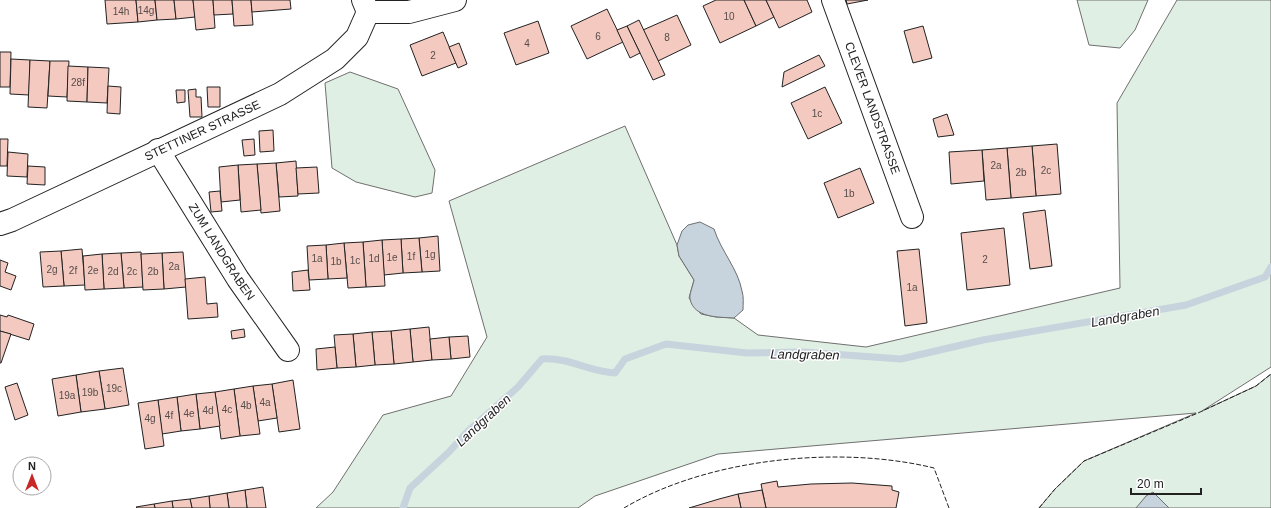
<svg xmlns="http://www.w3.org/2000/svg" width="1271" height="508" font-family="Arial,sans-serif">
  <rect width="100%" height="100%" fill="#fff"/>
  <g fill="#e0efe3" stroke="#6f6f6f">
    <polygon points="1077,0 1148,0 1135,30 1120,48 1089,45"/>
    <polygon points="1177,0 1271,0 1271,367 1202,411 1256,386 1271,374 1271,508 1039,508 1055,489 1084,461 1196,413 718,454 595,496 578,508 316,508 333,492 383,415 451,396 487,337 449,201 625,126 677,245 679,256 694,280 689,298 701,314 716,317 734,318 758,335 866,347 1120,288 1117,103"/>
    <polygon points="350,72 398,89 435,170 432,193 415,197 356,182 332,168 325,83"/>
  </g>
  <g fill="#c7d3dd" stroke="#6f6f6f">
    <path d="M700 222 714 229C721 251 738 269 742 291 744 297 743 304 743 310L734 318C718 317 694 318 690 299 689 294 693 286 694 280L679 256 677 245 682 231 688 225Z"/>
    <polygon points="1153,492 1169,508 1136,508 1146,496"/>
  </g>
  <g fill="none" stroke-linecap="round" stroke-linejoin="round">
    <path stroke="#c7d3dd" stroke-width="7" d="M403 508 410 488 449 452 467 432 518 387 542 359C569 357 589 372 615 373L625 359 666 344 747 353 804 352 901 359 983 340 1186 305 1265 277 1271 267"/>
  </g>
  <g fill="#f3c9c0" stroke="#222">
    <polygon points="105,0 136,0 138,22 107,24"/>
    <polygon points="136,0 155,0 157,20 138,22"/>
    <polygon points="155,0 174,0 176,19 157,20"/>
    <polygon points="174,0 193,0 195,17 176,19"/>
    <polygon points="193,0 213,0 215,28 196,30"/>
    <polygon points="213,0 232,0 233,14 214,15"/>
    <polygon points="232,0 251,0 253,25 234,26"/>
    <polygon points="251,0 290,0 291,9 252,12"/>
    <polygon points="716,0 744,0 756,26 720,43 703,6"/>
    <polygon points="744,0 766,0 774,17 756,26"/>
    <polygon points="766,0 807,0 812,12 779,28"/>
    <polygon points="846,0 868,0 847,4"/>
    <polygon points="607,9 623,42 587,59 571,26"/>
    <polygon points="677,15 691,45 658,61 643,30"/>
    <polygon points="639,20 665,75 653,80 627,26"/>
    <polygon points="538,21 549,53 516,65 504,33"/>
    <polygon points="627,26 640,53 630,58 617,30"/>
    <polygon points="923,26 932,58 913,63 904,31"/>
    <polygon points="443,32 456,63 422,76 410,45"/>
    <polygon points="459,43 467,64 458,68 449,47"/>
    <polygon points="0,52 11,52 10,87 0,87"/>
    <polygon points="819,55 825,66 782,87 784,72"/>
    <polygon points="11,59 30,60 29,95 10,94"/>
    <polygon points="30,60 50,61 47,108 28,107"/>
    <polygon points="50,61 69,61 67,97 48,96"/>
    <polygon points="68,66 88,67 87,102 67,101"/>
    <polygon points="88,67 109,68 107,103 87,102"/>
    <polygon points="108,86 121,87 120,114 107,113"/>
    <polygon points="207,87 220,87 220,107 208,107"/>
    <polygon points="825,87 842,123 808,139 791,103"/>
    <polygon points="196,89 196,97 201,97 202,117 190,117 188,90"/>
    <polygon points="176,90 185,90 185,102 177,103"/>
    <polygon points="947,114 954,135 938,137 933,119"/>
    <polygon points="273,130 274,151 260,152 259,131"/>
    <polygon points="0,139 8,139 7,166 0,166"/>
    <polygon points="254,139 255,155 244,156 242,140"/>
    <polygon points="1057,144 1061,194 1036,196 1032,146"/>
    <polygon points="1032,146 1036,196 1011,198 1007,148"/>
    <polygon points="1007,148 1011,198 986,200 982,150"/>
    <polygon points="982,150 984,181 951,184 949,152"/>
    <polygon points="8,152 28,154 27,177 7,176"/>
    <polygon points="296,161 298,196 279,197 276,163"/>
    <polygon points="276,163 280,211 261,213 257,164"/>
    <polygon points="257,164 261,210 241,212 238,165"/>
    <polygon points="238,165 240,200 221,202 219,167"/>
    <polygon points="28,166 45,167 45,185 27,184"/>
    <polygon points="317,167 319,193 298,194 296,168"/>
    <polygon points="860,168 874,203 838,218 824,183"/>
    <polygon points="220,191 222,211 211,212 209,192"/>
    <polygon points="1045,210 1052,266 1030,269 1023,213"/>
    <polygon points="1004,228 1010,285 967,290 961,233"/>
    <polygon points="438,236 440,271 422,272 419,238"/>
    <polygon points="419,238 422,272 403,273 401,239"/>
    <polygon points="401,239 403,273 384,275 382,240"/>
    <polygon points="382,240 385,286 366,287 363,242"/>
    <polygon points="363,242 366,287 348,288 344,243"/>
    <polygon points="344,243 347,278 328,279 326,245"/>
    <polygon points="326,245 328,279 309,280 307,246"/>
    <polygon points="82,249 85,285 64,286 61,251"/>
    <polygon points="919,249 927,323 905,326 897,251"/>
    <polygon points="61,251 64,286 43,287 40,252"/>
    <polygon points="141,252 143,287 124,288 121,253"/>
    <polygon points="183,252 186,287 164,289 162,253"/>
    <polygon points="121,253 124,288 104,289 102,254"/>
    <polygon points="162,253 164,289 143,290 141,254"/>
    <polygon points="102,254 104,289 85,290 83,256"/>
    <polygon points="0,260 8,263 5,272 16,276 11,290 0,286"/>
    <polygon points="308,270 310,290 293,291 292,272"/>
    <polygon points="205,277 207,304 217,303 218,317 188,319 185,279"/>
    <polygon points="0,315 7,317 8,315 34,324 29,340 0,331"/>
    <polygon points="429,327 432,360 413,362 410,329"/>
    <polygon points="244,329 245,337 232,339 231,331"/>
    <polygon points="410,329 413,362 394,364 391,331"/>
    <polygon points="0,331 11,334 1,363 0,363"/>
    <polygon points="391,331 394,364 375,365 372,332"/>
    <polygon points="372,332 375,365 356,367 353,334"/>
    <polygon points="353,334 356,367 337,368 334,335"/>
    <polygon points="468,336 470,357 451,359 449,337"/>
    <polygon points="449,337 451,359 432,360 430,339"/>
    <polygon points="335,347 337,368 317,370 316,349"/>
    <polygon points="123,368 129,405 105,409 99,371"/>
    <polygon points="99,371 105,409 81,412 76,375"/>
    <polygon points="76,375 81,412 58,416 52,379"/>
    <polygon points="293,380 300,429 279,432 272,384"/>
    <polygon points="17,383 28,415 15,420 5,387"/>
    <polygon points="272,384 277,418 258,421 253,386"/>
    <polygon points="253,386 260,434 240,436 234,389"/>
    <polygon points="234,389 240,436 221,439 215,392"/>
    <polygon points="215,392 220,426 200,429 196,394"/>
    <polygon points="196,394 200,429 181,431 177,397"/>
    <polygon points="177,397 181,431 162,434 158,400"/>
    <polygon points="158,400 164,446 145,449 138,403"/>
    <polygon points="777,481 778,487 811,484 852,483 892,486 892,490 899,492 896,508 766,508 761,484"/>
    <polygon points="263,487 266,508 247,508 245,490"/>
    <polygon points="245,490 247,508 229,508 227,493"/>
    <polygon points="762,490 766,508 741,508 738,494"/>
    <polygon points="227,493 229,508 210,508 209,496"/>
    <polygon points="738,494 741,508 689,508 719,499"/>
    <polygon points="209,496 210,508 192,508 190,499"/>
    <polygon points="190,499 192,508 173,508 172,501"/>
    <polygon points="172,501 173,508 155,508 154,504"/>
    <polygon points="154,504 155,508 137,508 136,507"/>
  </g>
  <g fill="none" stroke-linecap="round" stroke-linejoin="round">
    <defs>
      <g id="minor">
        <path id="s1" d="M833 0 912 217"/>
        <polyline points="368,12 409,12 455,0"/>
        <path id="s2" d="M158 150 238 279 288 350"/>
        <path id="s3" d="M0 224 12 220 280 94 335 59 357 37 368 12 363 0"/>
      </g>
    </defs>
    <use href="#minor" stroke="#222" stroke-width="24"/>
    <use href="#minor" stroke="#fff" stroke-width="22"/>
    <g stroke="#222" stroke-width="1" stroke-dasharray="5 2" stroke-linecap="butt">
      <path d="M624 508C708 458 840 445 934 468L949 508"/>
      <polyline points="1039,508 1055,489 1084,461 1198,413 1256,386 1271,374"/>
    </g>
  </g>
  <g text-anchor="middle" stroke-width="3" stroke-linejoin="round" paint-order="stroke">
    <g font-size="10" fill="#564c4a">
      <text x="146" y="14">14g</text>
      <text x="121" y="15">14h</text>
      <text x="729" y="20">10</text>
      <text x="598" y="40">6</text>
      <text x="667" y="41">8</text>
      <text x="527" y="47">4</text>
      <text x="433" y="59">2</text>
      <text x="78" y="86">28f</text>
      <text x="817" y="117">1c</text>
      <text x="996" y="169">2a</text>
      <text x="1046" y="174">2c</text>
      <text x="1021" y="176">2b</text>
      <text x="849" y="197">1b</text>
      <text x="430" y="258">1g</text>
      <text x="411" y="260">1f</text>
      <text x="392" y="261">1e</text>
      <text x="317" y="262">1a</text>
      <text x="374" y="262">1d</text>
      <text x="985" y="263">2</text>
      <text x="355" y="264">1c</text>
      <text x="336" y="265">1b</text>
      <text x="174" y="270">2a</text>
      <text x="52" y="273">2g</text>
      <text x="73" y="274">2f</text>
      <text x="93" y="274">2e</text>
      <text x="113" y="275">2d</text>
      <text x="132" y="275">2c</text>
      <text x="153" y="275">2b</text>
      <text x="912" y="291">1a</text>
      <text x="114" y="392">19c</text>
      <text x="90" y="396">19b</text>
      <text x="67" y="399">19a</text>
      <text x="265" y="406">4a</text>
      <text x="246" y="409">4b</text>
      <text x="227" y="413">4c</text>
      <text x="208" y="414">4d</text>
      <text x="189" y="417">4e</text>
      <text x="169" y="419">4f</text>
      <text x="150" y="422">4g</text>
    </g>
    <g font-size="12" fill="#222" stroke="#fff">
      <text dy="4" stroke="none"><textPath href="#s1" startOffset="115">CLEVER LANDSTRASSE</textPath></text>
      <text dy="4" stroke="none"><textPath href="#s3" startOffset="223">STETTINER STRASSE</textPath></text>
      <text dy="4" stroke="none"><textPath href="#s2" startOffset="120">ZUM LANDGRABEN</textPath></text>
    </g>
    <g font-size="13" font-style="italic" fill="#222" stroke="#fff">
      <text transform="translate(1125 316) rotate(-10)" y="5">Landgraben</text>
      <text transform="translate(805 354) rotate(1)" y="5">Landgraben</text>
      <text transform="translate(483 420) rotate(-43)" y="5">Landgraben</text>
    </g>
  </g>
  <g transform="translate(32 476)"><circle r="19" fill="#ffffff" stroke="#a7a7a7"/>
  <path d="M0-3L7 15L0 10L-7 15Z" fill="#c62828"/>
  <text y="-6" font-size="11" font-weight="bold" text-anchor="middle" fill="#222222">N</text>
  </g>
  <path d="M1131 488v6h70v-6" fill="none" stroke="#222222" stroke-width="2"/>
  <text x="1137" y="488" font-size="12" fill="#222222" stroke="#ffffff" stroke-width="3" paint-order="stroke">20 m</text>
</svg>
